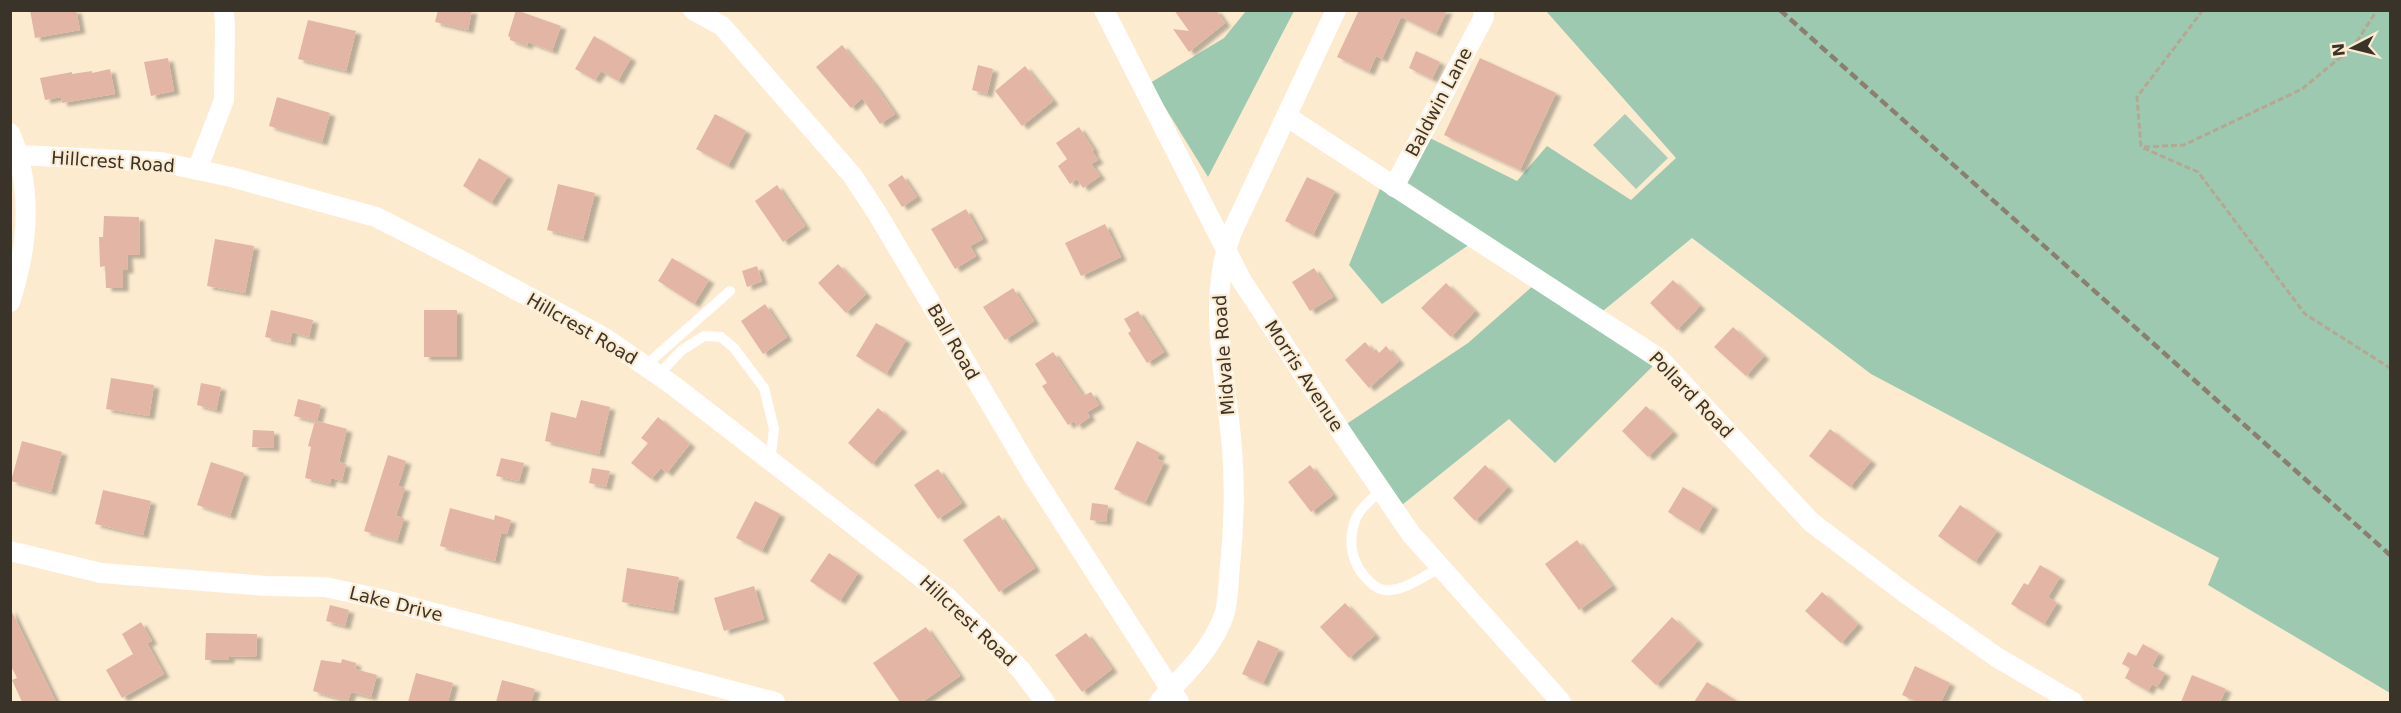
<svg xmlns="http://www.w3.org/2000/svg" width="2401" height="713" font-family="'DejaVu Sans',sans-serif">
  <defs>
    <filter id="shadow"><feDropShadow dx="5.5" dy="3.5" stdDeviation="1.5" flood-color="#0004"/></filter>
  </defs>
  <rect width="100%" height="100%" fill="#fdebd0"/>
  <polygon fill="#a9ccb8" points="1625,114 1668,158 1636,189 1593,145"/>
  <g fill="#9dc9b1">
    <polygon points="1246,11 1294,11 1208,177 1150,83 1224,38"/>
    <polygon points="1546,11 2390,11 2390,693 2208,585 2219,558 1871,374 1692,238 1598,315 1660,359 1555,463 1509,419 1397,509 1339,429 1468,343 1542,278 1479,238 1382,304 1349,265 1386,174 1402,186 1430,138 1517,181 1547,146 1631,200 1676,158"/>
  </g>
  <g fill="#e3b5a5" filter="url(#shadow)">
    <polygon points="30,10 76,10 80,30 35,38"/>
    <polygon points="438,10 472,10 468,30 435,22"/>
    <polygon points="516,10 561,26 552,51 528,42 527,46 510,40 510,37 508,36"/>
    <polygon points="1174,10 1216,10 1225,23 1189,52 1173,29 1189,31"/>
    <polygon points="1359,10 1447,10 1436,34 1401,17 1382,59 1376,56 1369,72 1337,57"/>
    <polygon points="308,20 356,31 346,71 298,59"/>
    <polygon points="594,36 631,58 618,81 601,71 595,80 575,69"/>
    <polygon points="842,45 874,84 895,114 880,124 862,98 851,108 816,67"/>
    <polygon points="1416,51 1440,62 1432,79 1409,68"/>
    <polygon points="168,58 174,91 151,96 144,62"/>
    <polygon points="1480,58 1556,93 1520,170 1444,135"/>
    <polygon points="978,65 993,69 987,94 972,90"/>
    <polygon points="1025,66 1053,101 1022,126 995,91"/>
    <polygon points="110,69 115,94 62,103 61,97 45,100 40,78 72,72 72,74 92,71 92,73"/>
    <polygon points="277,97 330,113 322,142 269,126"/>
    <polygon points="715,114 746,131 728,166 696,149"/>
    <polygon points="1079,127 1094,150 1092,151 1098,160 1091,164 1100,176 1083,188 1077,179 1070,184 1058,166 1067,159 1056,143"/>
    <polygon points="479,158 508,176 491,203 463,186"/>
    <polygon points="902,175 917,197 902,207 888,185"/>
    <polygon points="1307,177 1335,191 1313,235 1285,221"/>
    <polygon points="558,184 595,193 583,239 547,230"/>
    <polygon points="777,185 805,226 783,242 755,201"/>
    <polygon points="966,209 983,239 970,246 976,256 955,269 931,229"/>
    <polygon points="104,216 139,217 140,255 127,255 128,270 123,270 123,288 106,288 105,266 100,267 99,237 103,237"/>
    <polygon points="1105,224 1121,257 1081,276 1065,243"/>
    <polygon points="215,239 254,246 245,293 207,286"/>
    <polygon points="672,258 709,280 694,304 658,281"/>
    <polygon points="838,264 866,294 846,313 818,283"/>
    <polygon points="757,266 762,281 747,287 742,271"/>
    <polygon points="1314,268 1333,297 1310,311 1292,282"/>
    <polygon points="1673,280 1700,306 1677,330 1650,303"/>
    <polygon points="1446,283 1475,311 1451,337 1421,308"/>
    <polygon points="1013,288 1034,321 1005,340 983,307"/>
    <polygon points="765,304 787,337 763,354 741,321"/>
    <polygon points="271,310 313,320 309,337 292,332 290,343 265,337"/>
    <rect x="424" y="310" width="33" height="47"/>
    <polygon points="1138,311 1164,352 1147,363 1128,333 1131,331 1124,319"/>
    <polygon points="876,323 906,340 886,374 856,356"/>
    <polygon points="1733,327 1764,356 1746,376 1714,347"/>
    <polygon points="1365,342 1373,351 1376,349 1379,353 1386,346 1399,361 1369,388 1345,360"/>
    <polygon points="1053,352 1083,396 1091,392 1099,405 1087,412 1090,417 1077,426 1074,421 1068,425 1042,386 1047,383 1035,364"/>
    <polygon points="111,378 154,385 149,416 106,409"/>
    <polygon points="201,383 221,387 216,410 197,405"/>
    <polygon points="298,399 321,405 317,421 347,429 339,462 346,464 342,481 331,478 330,484 305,478 311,447 308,446 315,421 294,416"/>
    <polygon points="581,400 610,407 599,454 545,441 551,412 576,418"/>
    <polygon points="1646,406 1673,432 1648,457 1622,431"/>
    <polygon points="878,408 902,429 872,464 848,443"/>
    <polygon points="658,417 690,444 667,473 661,468 651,479 631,463 648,443 641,438"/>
    <polygon points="1830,429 1871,461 1850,487 1809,456"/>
    <polygon points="253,430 274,431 274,448 252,447"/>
    <polygon points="22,441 62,452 51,492 11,481"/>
    <polygon points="1137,441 1160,453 1157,459 1164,462 1145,503 1114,489"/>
    <polygon points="388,455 406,461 398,486 405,488 396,516 404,518 397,541 364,531"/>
    <polygon points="501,458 524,463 519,481 496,476"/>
    <polygon points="211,462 244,473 230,516 197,505"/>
    <polygon points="1310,465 1333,495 1311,512 1288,482"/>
    <polygon points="1485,465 1508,487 1475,521 1453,498"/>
    <polygon points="592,468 610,471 606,487 589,483"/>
    <polygon points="938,469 962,503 938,519 914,485"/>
    <polygon points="1683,487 1713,506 1698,531 1668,512"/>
    <polygon points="103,490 151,501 143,535 95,524"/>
    <polygon points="755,501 780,514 762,551 736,538"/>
    <polygon points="1092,503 1108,505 1106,522 1090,520"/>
    <polygon points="1960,505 1997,531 1975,562 1938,536"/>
    <polygon points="450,508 494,520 495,515 511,520 507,534 501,533 495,561 440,546"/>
    <polygon points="999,515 1035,568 999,592 963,540"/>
    <polygon points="1577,540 1612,586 1579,610 1545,564"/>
    <polygon points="829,553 858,573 840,601 810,581"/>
    <polygon points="2040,565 2060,577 2048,597 2057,603 2044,624 2011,604 2024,583 2028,585"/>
    <polygon points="627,568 679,577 673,611 622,602"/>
    <polygon points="754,586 764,619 724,631 714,598"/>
    <polygon points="1822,592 1858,624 1841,643 1805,611"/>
    <polygon points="1345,603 1375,635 1349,658 1320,627"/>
    <polygon points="330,605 349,610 345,626 326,621"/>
    <polygon points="10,608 56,702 22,702 12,680 17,678 10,664"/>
    <polygon points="1672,617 1698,641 1656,685 1631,661"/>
    <polygon points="141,622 152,641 147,643 164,674 122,698 106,670 133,654 122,634"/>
    <polygon points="926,627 960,676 922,702 900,702 873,663"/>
    <polygon points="206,633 257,634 256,657 229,656 229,660 205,660"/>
    <polygon points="1086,633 1112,669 1082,692 1055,655"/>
    <polygon points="1258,640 1279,649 1263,683 1242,674"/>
    <polygon points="2143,644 2159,653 2152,666 2165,673 2157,687 2152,684 2148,691 2125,678 2130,668 2122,664 2128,652 2136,656"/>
    <polygon points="342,659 356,663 355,669 377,675 371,697 351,692 348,701 313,691 321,660 341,663"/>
    <polygon points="1915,666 1950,683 1941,702 1918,702 1902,695"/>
    <polygon points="416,673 453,683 448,702 408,702"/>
    <polygon points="2192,675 2226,689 2220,702 2181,702"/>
    <polygon points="502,680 535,689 531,702 496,702"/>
    <polygon points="1707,682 1738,702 1694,702"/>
  </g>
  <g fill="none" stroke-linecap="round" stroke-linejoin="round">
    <g stroke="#b5a792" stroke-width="3" stroke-dasharray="6 3" stroke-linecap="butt">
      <polyline points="2203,10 2137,97 2141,147 2198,172 2305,314 2390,368"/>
      <polyline points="2144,147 2184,145 2302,89 2354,46 2377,10"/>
    </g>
    <g stroke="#fff" stroke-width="10">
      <polyline points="645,366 730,291"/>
      <polyline points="658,375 682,350 704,336 721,337 734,348 764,388 774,429 770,462"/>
      <path d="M1381 490C1373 498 1360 508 1356 518 1347 541 1351 564 1369 581 1374 587 1382 591 1390 590 1407 589 1426 575 1441 567"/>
    </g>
    <g stroke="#fff" stroke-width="20">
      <polyline points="693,10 722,26 852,175 877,213 1032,474 1179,702"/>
      <polyline points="1104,10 1242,281 1344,436 1411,534 1561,702"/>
      <polyline points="1286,116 1660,359 1811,522 1905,593 1998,658 2073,702"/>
      <path d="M10 133C33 187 28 247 10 302"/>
      <polyline points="19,155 161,162 231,177 376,217 466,263 605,338 674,386 948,598 1021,670 1045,702"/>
      <polyline points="197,170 224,100 225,26 224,10"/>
      <polyline points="1394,187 1484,17 1483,10"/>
      <polyline points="10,551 101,573 267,586 325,587 381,599 775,702"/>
      <path d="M1159 702C1183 676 1212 650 1224 615 1229 600 1228 581 1230 566 1234 527 1235 487 1232 448 1226 376 1206 301 1232 232L1336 10"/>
    </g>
    <polyline stroke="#8b806f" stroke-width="4.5" stroke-dasharray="9 4.5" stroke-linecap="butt" points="1780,10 2390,555"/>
  </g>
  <g text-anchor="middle" stroke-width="4.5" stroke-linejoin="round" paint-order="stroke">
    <g font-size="18" fill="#3a3329" stroke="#fdebd0">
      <text transform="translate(1439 102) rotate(-62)" y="6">Baldwin Lane</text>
      <text transform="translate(113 162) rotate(4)" y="6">Hillcrest Road</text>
      <text transform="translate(582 329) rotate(30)" y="6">Hillcrest Road</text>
      <text transform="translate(953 342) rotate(60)" y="6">Ball Road</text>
      <text transform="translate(1224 355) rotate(-94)" y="6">Midvale Road</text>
      <text transform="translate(1304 376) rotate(57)" y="6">Morris Avenue</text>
      <text transform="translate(1691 395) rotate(46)" y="6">Pollard Road</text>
      <text transform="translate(396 604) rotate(14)" y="6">Lake Drive</text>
      <text transform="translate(968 621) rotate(43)" y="6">Hillcrest Road</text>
    </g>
  </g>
  <rect width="2401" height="713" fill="none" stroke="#3a3329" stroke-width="24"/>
  <g transform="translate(2353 48) rotate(263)" stroke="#fdebd0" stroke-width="4.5" paint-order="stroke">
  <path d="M0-4.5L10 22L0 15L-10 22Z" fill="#3a3329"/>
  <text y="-9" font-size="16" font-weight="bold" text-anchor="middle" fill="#3a3329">N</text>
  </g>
</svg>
